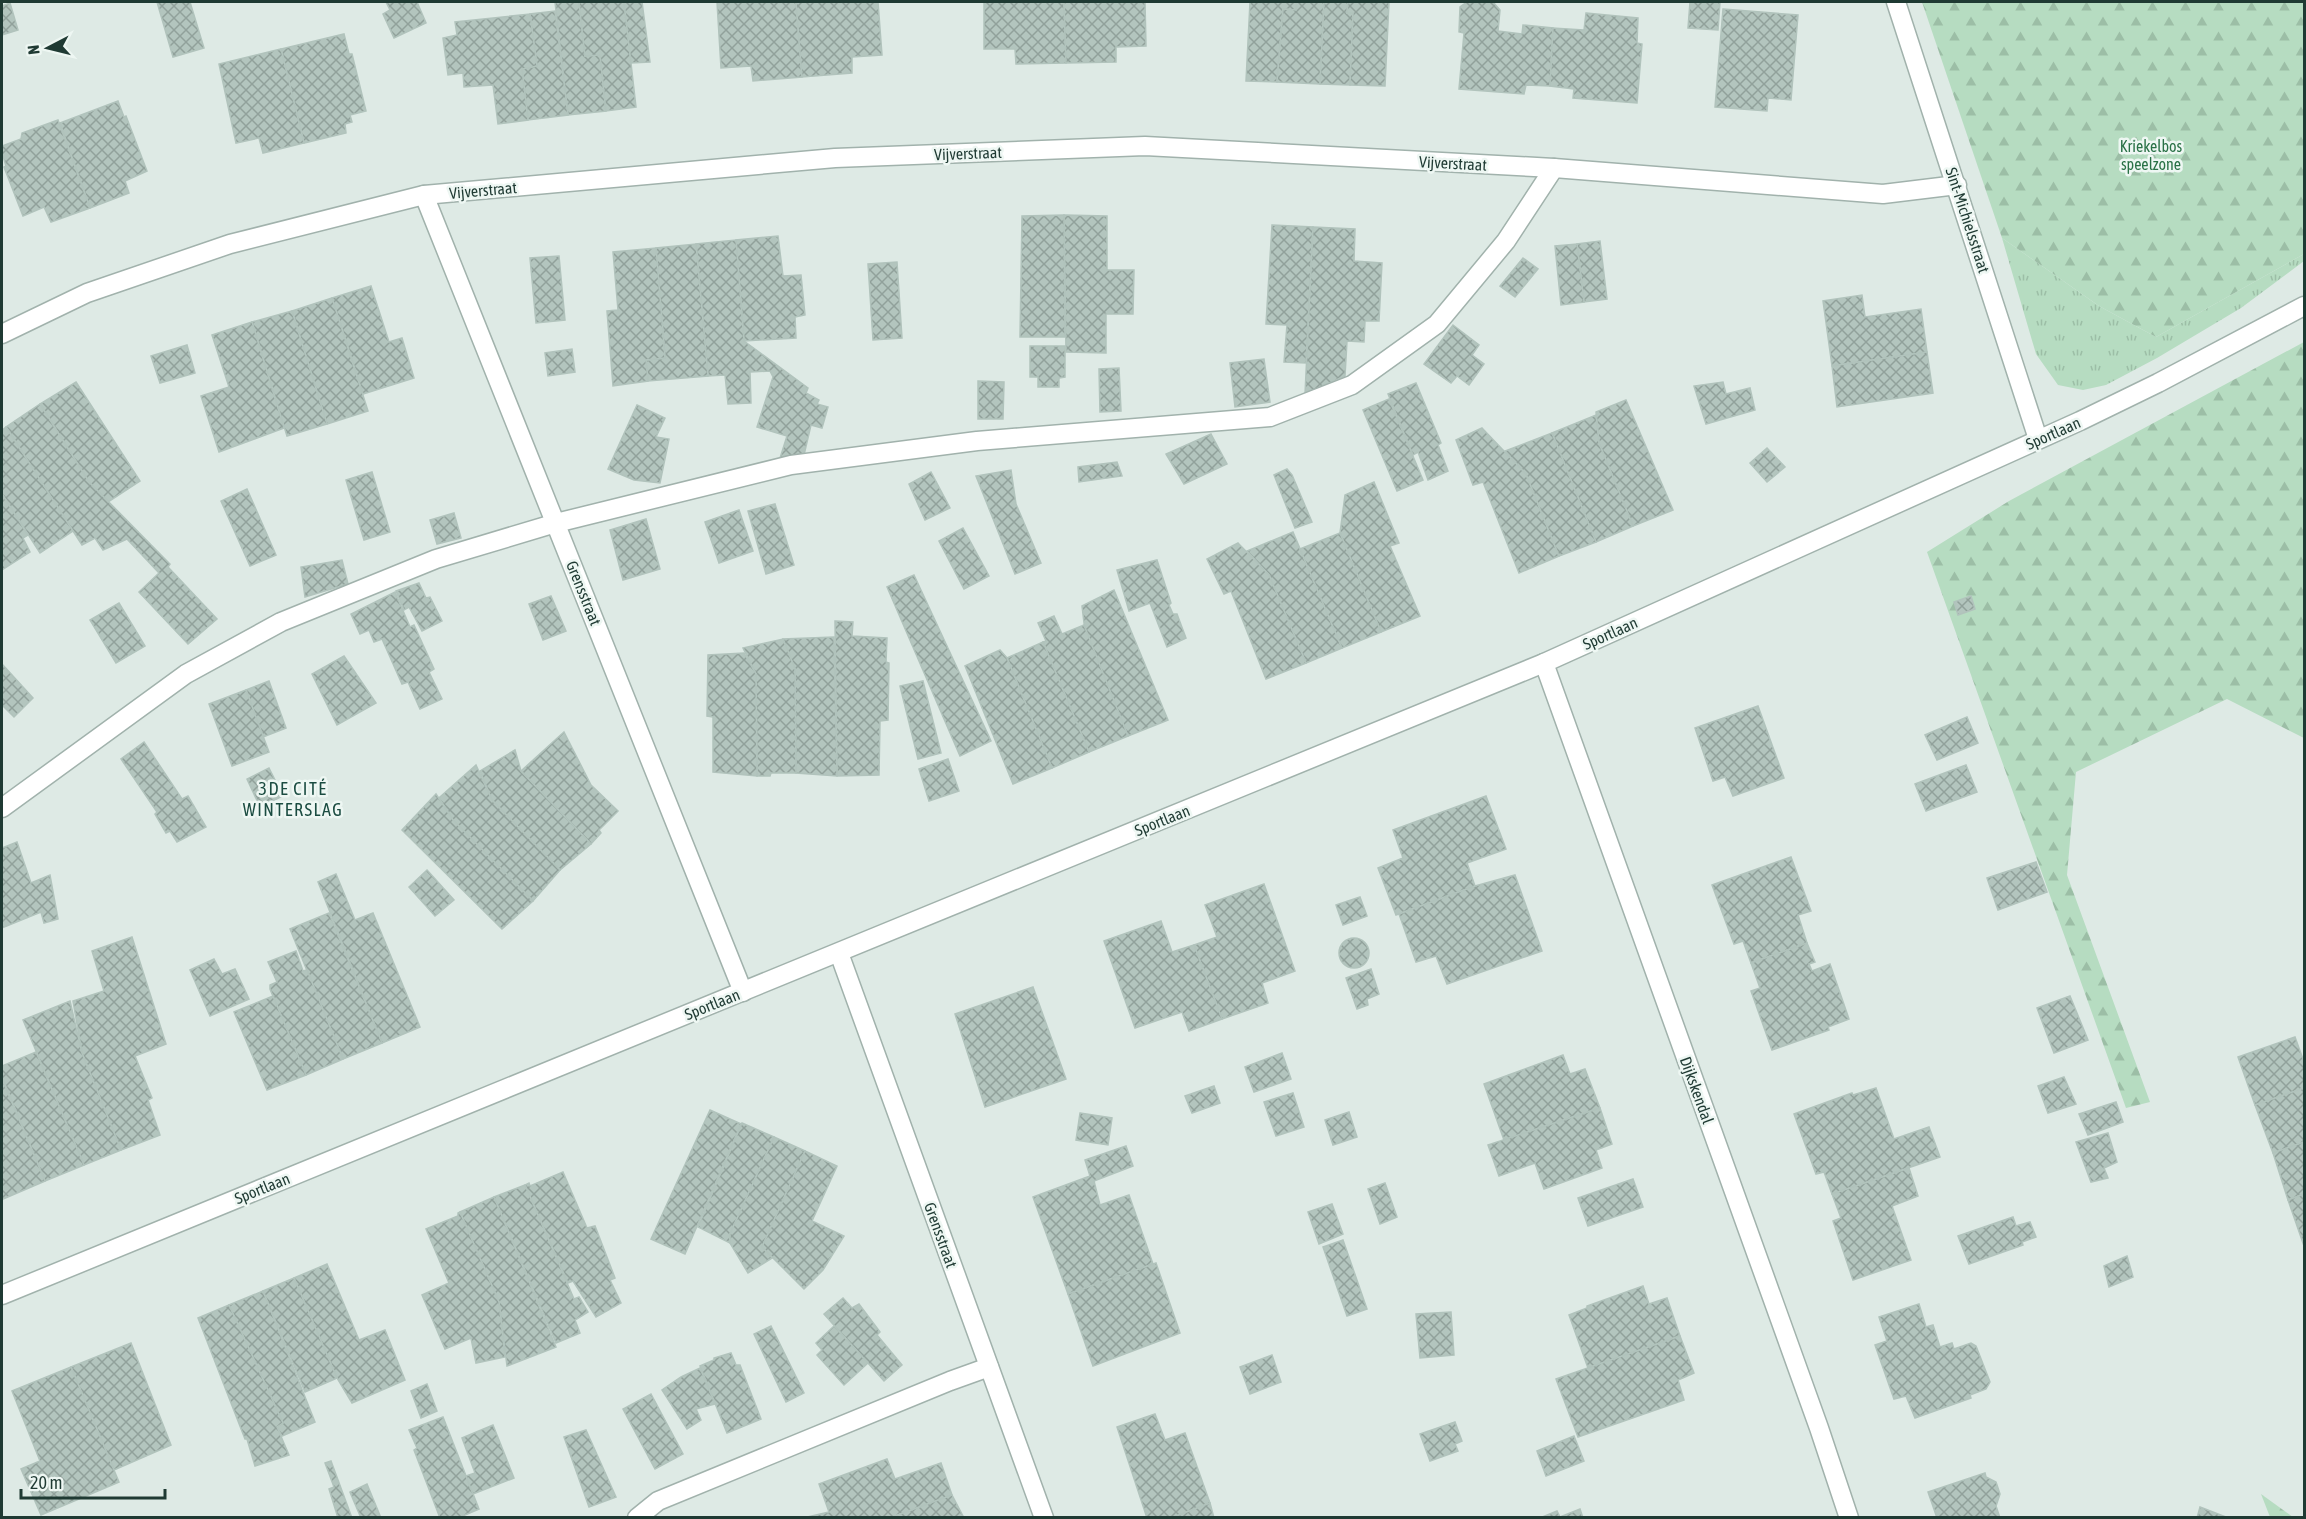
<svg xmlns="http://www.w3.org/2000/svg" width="2306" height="1519" font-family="'Asap Condensed',sans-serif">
  <defs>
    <pattern id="grass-tufts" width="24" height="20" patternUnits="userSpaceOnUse" patternTransform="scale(1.5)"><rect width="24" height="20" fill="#b6dcc1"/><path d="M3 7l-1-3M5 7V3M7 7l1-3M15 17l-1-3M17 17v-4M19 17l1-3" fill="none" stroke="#9cbea6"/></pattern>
    <pattern id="forest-firs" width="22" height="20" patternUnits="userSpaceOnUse" patternTransform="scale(1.5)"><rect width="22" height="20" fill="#b6dcc1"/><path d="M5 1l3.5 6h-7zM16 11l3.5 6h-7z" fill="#9cbea6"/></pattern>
    <pattern id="building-cross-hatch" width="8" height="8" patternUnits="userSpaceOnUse" patternTransform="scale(1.5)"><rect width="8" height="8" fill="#b3c5be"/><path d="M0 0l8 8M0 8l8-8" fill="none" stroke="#91a19b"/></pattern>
  </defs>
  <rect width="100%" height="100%" fill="#deeae5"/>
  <polygon fill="url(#grass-tufts)" points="2002,238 2099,306 2156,337 2304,254 2304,261 2241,308 2157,358 2106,385 2083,390 2058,385 2036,354"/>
  <g fill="url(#forest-firs)">
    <polygon points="1922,2 2304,2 2304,254 2156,337 2099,306 2002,238"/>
    <polygon points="2304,342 2304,738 2227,699 2076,772 2067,875 2150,1102 2126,1108 1927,552 2009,501"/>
    <polygon points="2261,1494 2293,1517 2270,1517"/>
  </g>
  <g fill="url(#building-cross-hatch)" stroke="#b1c3bc" stroke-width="1.5">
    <polygon points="157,2 190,2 204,48 173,57"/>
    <polygon points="386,2 417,2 426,23 394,38 383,14 390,10"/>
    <polygon points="555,2 579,2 585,56 600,55 606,111 568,115"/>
    <polygon points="579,2 624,2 636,107 606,111 600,55 585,56"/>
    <polygon points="624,2 642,2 650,62 631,63"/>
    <polygon points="717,2 796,2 802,77 753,81 751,66 721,68"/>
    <polygon points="796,2 878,2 882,55 852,57 852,73 802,77"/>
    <polygon points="984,2 1064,2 1066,63 1016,64 1015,49 984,49"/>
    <polygon points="1064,2 1145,2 1146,46 1116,47 1116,62 1066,63"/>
    <polygon points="1250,2 1297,2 1296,10 1283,9 1277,82 1246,81"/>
    <polygon points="1297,2 1324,2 1320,84 1277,82 1283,9 1296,10"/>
    <polygon points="1324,2 1348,2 1347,13 1353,13 1350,85 1320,84"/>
    <polygon points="1348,2 1389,2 1385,86 1350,85 1353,13 1347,13"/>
    <polygon points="1467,2 1493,2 1500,10 1498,31 1522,34 1523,25 1553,28 1550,86 1526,85 1524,94 1459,89 1464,33 1459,32 1460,7"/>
    <polygon points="1690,2 1720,2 1718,30 1688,28"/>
    <polygon points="10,3 18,30 2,35 2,6"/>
    <polygon points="1723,9 1798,15 1791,100 1768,98 1767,111 1715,107"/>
    <polygon points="555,11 568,115 528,120 522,69 537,66 530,14"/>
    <polygon points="1586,13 1638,18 1637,43 1642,44 1637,103 1573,98 1574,89 1550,86 1553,28 1584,30"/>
    <polygon points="530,14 537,66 522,69 528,120 498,124 493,85 464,87 463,73 448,75 443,38 457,35 455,22"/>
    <polygon points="344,34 349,54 352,54 366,111 350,115 352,122 345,124 346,133 304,143 281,49"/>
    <polygon points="281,49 304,143 263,153 259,138 236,143 219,64"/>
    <polygon points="118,101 124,117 126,116 147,171 125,181 129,193 90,208 60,123"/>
    <polygon points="58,120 90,208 51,222 44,207 23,216 4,167 6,166 2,153 2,146 21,139 22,133"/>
    <polygon points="1064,215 1107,216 1107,270 1134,270 1133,314 1106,314 1106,353 1066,352"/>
    <polygon points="1064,215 1065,337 1020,337 1022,216"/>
    <polygon points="1272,225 1313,227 1306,363 1284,362 1287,325 1266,324"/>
    <polygon points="1313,227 1355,229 1354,261 1382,263 1379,321 1365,321 1364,342 1347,341 1345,376 1305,394"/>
    <polygon points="778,236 783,276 801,275 805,315 795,317 796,338 744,341 736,240"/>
    <polygon points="736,240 744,341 808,388 806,393 819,400 817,404 828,407 822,428 811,425 804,455 780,458 787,436 757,427 773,377 770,371 750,372 751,403 728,404 725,375 708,376 696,244"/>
    <polygon points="1600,241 1607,299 1584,302 1577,244"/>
    <polygon points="696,244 708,376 648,381 646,360 665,358 656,248"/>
    <polygon points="1577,244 1584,302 1561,305 1555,246"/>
    <polygon points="656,248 665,358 646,360 648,381 613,386 607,311 618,310 613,252"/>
    <polygon points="559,256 565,320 536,323 530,258"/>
    <polygon points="1523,258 1538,269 1515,297 1500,286"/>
    <polygon points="897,262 902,338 873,340 868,264"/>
    <polygon points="371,286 389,342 402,338 414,378 363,394 332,298"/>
    <polygon points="1862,295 1865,317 1921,309 1927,352 1832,366 1823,301"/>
    <polygon points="332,298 368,411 327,424 292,311"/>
    <polygon points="292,311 327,424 287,436 252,322"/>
    <polygon points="252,322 284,428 219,452 201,396 229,387 212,335"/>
    <polygon points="1453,325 1479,345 1472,355 1484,364 1469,385 1457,376 1451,383 1424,364"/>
    <polygon points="187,345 195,373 160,383 151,356"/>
    <polygon points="1030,346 1065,346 1065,377 1059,378 1059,387 1038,387 1038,377 1030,377"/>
    <polygon points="572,349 575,372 548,376 545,353"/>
    <polygon points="1927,352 1933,393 1837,407 1832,366"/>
    <polygon points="1264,359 1270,402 1235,407 1230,363"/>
    <polygon points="1119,368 1121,411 1100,412 1099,369"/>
    <polygon points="978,381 1004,382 1003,419 978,419"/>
    <polygon points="76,382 140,481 108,502 89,482 40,404"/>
    <polygon points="1723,382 1726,394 1750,388 1755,410 1706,424 1694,386"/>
    <polygon points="1416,383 1441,443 1438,445 1448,471 1428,480 1418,452 1413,455 1388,394"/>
    <polygon points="1389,399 1423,480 1397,491 1363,410"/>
    <polygon points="1626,400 1673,510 1633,526 1599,443 1596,412"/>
    <polygon points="40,404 89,482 170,564 168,567 217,619 188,644 139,592 159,573 127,539 103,550 95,538 82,545 6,427"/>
    <polygon points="637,405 665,418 656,437 669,439 660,483 634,480 608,469"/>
    <polygon points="1596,415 1599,443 1633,526 1596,542 1552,433"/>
    <polygon points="6,427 73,531 40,553 2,494 2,430"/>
    <polygon points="1482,428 1526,474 1559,556 1519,573 1483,482 1473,485 1456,440"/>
    <polygon points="1552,433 1596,542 1559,556 1526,474 1505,451"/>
    <polygon points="1211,434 1227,464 1184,484 1166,454"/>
    <polygon points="1767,448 1785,467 1767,482 1750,463"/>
    <polygon points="1117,462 1122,476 1079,482 1078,467"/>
    <polygon points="1287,469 1292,475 1312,522 1295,528 1274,475"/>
    <polygon points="1011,470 1016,504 1041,563 1015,574 976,476"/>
    <polygon points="372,472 390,532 364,540 346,480"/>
    <polygon points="931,472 950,508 925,520 909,484"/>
    <polygon points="1374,482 1399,543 1390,546 1420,616 1381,632 1340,533 1345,495"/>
    <polygon points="247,489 276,555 250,566 221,501"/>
    <polygon points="2,494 28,535 23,538 30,552 2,570"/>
    <polygon points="775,504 794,565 766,574 748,511"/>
    <polygon points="739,510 753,551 719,563 705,522"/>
    <polygon points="454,513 461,538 437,544 430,520"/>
    <polygon points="646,519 660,569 623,580 610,530"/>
    <polygon points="963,528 989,576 964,589 939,541"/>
    <polygon points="1293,532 1342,648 1306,663 1269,575 1247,551"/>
    <polygon points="1340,533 1381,632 1342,648 1300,549"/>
    <polygon points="1238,543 1269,575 1306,663 1266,679 1231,591 1224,594 1207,559"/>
    <polygon points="342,560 348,584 305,597 301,567"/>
    <polygon points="1157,560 1171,603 1169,605 1173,614 1177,614 1186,638 1167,647 1150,603 1129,611 1117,570"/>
    <polygon points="914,575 991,741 960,756 887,587"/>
    <polygon points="419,583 426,598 430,597 442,621 422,631 409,607 404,610 396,591"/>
    <polygon points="1114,590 1168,720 1128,736 1085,631 1082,606"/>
    <polygon points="395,592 410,627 414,625 434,669 429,672 442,699 420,709 408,682 402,684 382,639 374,642 369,630 360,634 351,614"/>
    <polygon points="551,596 566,631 543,640 529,604"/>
    <polygon points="1971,596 1975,609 1958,615 1954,602"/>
    <polygon points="119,603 145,646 116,663 90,620"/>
    <polygon points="1054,616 1062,634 1084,625 1128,736 1089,752 1043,642 1046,641 1038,623"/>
    <polygon points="835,621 853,622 852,636 887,638 886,662 889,663 888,720 880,721 879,775 837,776"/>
    <polygon points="834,637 837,776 796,773 795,669 783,639"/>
    <polygon points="783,639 795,669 796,773 771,773 770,776 757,776 756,674 743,648"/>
    <polygon points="1043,642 1089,752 1052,768 1007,658"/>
    <polygon points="1000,650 1007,658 1052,768 1013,784 965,666"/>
    <polygon points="744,653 756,674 757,776 713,772 713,717 707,716 708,655"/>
    <polygon points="344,656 376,703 337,725 312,674"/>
    <polygon points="2,664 33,698 14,717 2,705"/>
    <polygon points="269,681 286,728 263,737 246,690"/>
    <polygon points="923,681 941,753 918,759 900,686"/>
    <polygon points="246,690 269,752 232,766 209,704"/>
    <polygon points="1758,706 1784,778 1733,796 1725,777 1713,781 1695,728"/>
    <polygon points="1967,717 1978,743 1937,760 1925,735"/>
    <polygon points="564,732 591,785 618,811 599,830 601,833 591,844 521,771"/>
    <polygon points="144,742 182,799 188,796 206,827 177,842 170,831 166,833 155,814 157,812 121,759"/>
    <polygon points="515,750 521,771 591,844 560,870 492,800 480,771"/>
    <polygon points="948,759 959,791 929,801 919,769"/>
    <polygon points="476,765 492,800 560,870 533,901 453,820 439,798"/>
    <polygon points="1966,765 1977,792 1926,811 1915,784"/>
    <polygon points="269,768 283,796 260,807 247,779"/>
    <polygon points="436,794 453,820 533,901 502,929 402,830"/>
    <polygon points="1486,796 1506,849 1467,863 1475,886 1396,915 1378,868 1403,858 1393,830"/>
    <polygon points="17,842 31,883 50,875 58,919 44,923 41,912 2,928 2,848"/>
    <polygon points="1791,857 1811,911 1798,915 1807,943 1751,963 1743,941 1734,944 1712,885"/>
    <polygon points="2036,862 2047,892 1998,910 1987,878"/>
    <polygon points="427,870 454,900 435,916 409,887"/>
    <polygon points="336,874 355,920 373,913 420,1027 382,1043 318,882"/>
    <polygon points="1515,875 1542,951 1447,984 1436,956 1416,962 1399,914 1475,886"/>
    <polygon points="1264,884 1295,971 1262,983 1268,1003 1222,1019 1194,945 1217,937 1205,905"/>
    <polygon points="1360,897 1367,916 1343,925 1336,905"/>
    <polygon points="329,913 382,1043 343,1059 290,929"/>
    <polygon points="1161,921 1172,952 1194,945 1222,1019 1189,1031 1182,1012 1135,1028 1104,941"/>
    <polygon points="132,937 166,1044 135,1056 152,1098 148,1100 160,1135 121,1150 82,1053 73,1001 104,991 92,951"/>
    <circle cx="1354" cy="953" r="15"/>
    <polygon points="1807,943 1815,962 1809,964 1812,971 1830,964 1849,1019 1828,1027 1829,1030 1772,1050 1751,991 1760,988 1751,963"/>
    <polygon points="296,951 303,971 307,970 343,1059 306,1075 270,989 270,985 277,982 268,962"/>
    <polygon points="214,959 222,974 235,969 249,999 210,1016 190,970"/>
    <polygon points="1371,969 1379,994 1367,999 1368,1005 1357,1009 1346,978"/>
    <polygon points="1033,987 1066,1079 985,1107 955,1014"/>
    <polygon points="273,996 306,1075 267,1090 234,1012"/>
    <polygon points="2070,996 2088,1040 2054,1053 2037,1008"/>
    <polygon points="70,1001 82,1053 121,1150 84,1165 23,1020"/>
    <polygon points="2295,1037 2304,1062 2304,1088 2255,1105 2238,1057"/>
    <polygon points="36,1052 84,1165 45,1181 2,1077 2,1066"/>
    <polygon points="1282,1053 1291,1079 1254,1092 1245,1067"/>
    <polygon points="1563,1055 1570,1074 1585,1069 1600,1108 1504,1140 1484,1084"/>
    <polygon points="2064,1077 2076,1104 2048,1113 2038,1086"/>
    <polygon points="2,1079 45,1181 3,1199 2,1198"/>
    <polygon points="1214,1086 1220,1103 1192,1113 1185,1096"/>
    <polygon points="1876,1088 1894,1139 1929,1127 1940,1157 1832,1194 1824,1172 1816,1174 1794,1114 1852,1093 1853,1095"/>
    <polygon points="2304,1088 2304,1142 2273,1153 2255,1105"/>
    <polygon points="1293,1093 1304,1127 1276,1136 1264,1102"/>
    <polygon points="2116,1102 2123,1122 2088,1135 2079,1114"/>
    <polygon points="1600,1108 1612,1144 1596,1150 1602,1168 1544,1189 1535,1163 1499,1176 1488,1145"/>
    <polygon points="710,1110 741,1124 685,1254 651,1239"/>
    <polygon points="1349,1112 1357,1137 1333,1145 1325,1120"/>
    <polygon points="1080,1113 1112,1118 1108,1145 1076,1140"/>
    <polygon points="742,1123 774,1137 730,1234 730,1243 698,1227"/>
    <polygon points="2108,1133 2117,1162 2104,1168 2108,1178 2091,1182 2076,1142"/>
    <polygon points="774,1137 805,1151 762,1247 772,1258 748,1273 730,1243 730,1234"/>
    <polygon points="2304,1142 2304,1194 2288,1200 2273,1153"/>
    <polygon points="1126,1146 1133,1166 1094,1181 1100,1205 1129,1195 1153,1264 1068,1294 1033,1197 1090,1176 1085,1160"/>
    <polygon points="805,1151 837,1166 812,1221 844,1236 823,1270 804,1289 762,1247"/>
    <polygon points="1909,1168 1918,1196 1892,1206 1911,1260 1853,1280 1833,1221 1841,1218 1832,1194"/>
    <polygon points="563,1172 587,1228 595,1226 615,1278 610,1280 621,1303 596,1317 573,1281 568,1283 525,1185 529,1183 530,1186"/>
    <polygon points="1633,1179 1643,1207 1588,1226 1578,1198"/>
    <polygon points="1385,1183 1397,1217 1380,1224 1368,1189"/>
    <polygon points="525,1185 574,1299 579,1297 588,1312 575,1320 580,1333 556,1343 494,1197"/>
    <polygon points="2304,1194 2304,1246 2288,1200"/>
    <polygon points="494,1197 556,1347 507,1366 499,1302 460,1212"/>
    <polygon points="1332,1204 1343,1234 1319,1244 1308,1212"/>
    <polygon points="460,1212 499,1302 505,1357 476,1363 471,1338 445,1349 422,1295 449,1283 426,1229 458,1216 458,1213"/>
    <polygon points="2013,1217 2016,1226 2030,1222 2036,1237 2022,1242 2023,1245 1969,1264 1958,1236"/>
    <polygon points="1343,1240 1367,1309 1347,1316 1323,1247"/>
    <polygon points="2127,1256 2133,1277 2109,1287 2104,1266"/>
    <polygon points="1156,1263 1180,1333 1093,1366 1068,1294"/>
    <polygon points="327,1264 359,1340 385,1330 405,1380 352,1403 337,1378 294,1278"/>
    <polygon points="294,1278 337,1378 305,1392 263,1291"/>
    <polygon points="1643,1286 1649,1304 1667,1298 1680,1336 1588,1368 1569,1315 1587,1308 1587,1306"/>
    <polygon points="263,1291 315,1422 282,1436 277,1427 283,1423 229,1305"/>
    <polygon points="843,1298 852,1308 859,1304 880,1332 877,1335 902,1365 884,1381 824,1314"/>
    <polygon points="1919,1304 1926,1327 1933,1325 1940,1347 1952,1343 1954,1349 1971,1343 1976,1346 1990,1382 1986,1389 1970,1395 1971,1398 1915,1418 1906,1396 1894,1399 1875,1345 1887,1341 1879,1317"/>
    <polygon points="229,1305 283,1423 277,1427 289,1455 255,1466 247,1439 245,1439 198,1318"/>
    <polygon points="1451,1312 1454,1355 1420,1358 1416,1314"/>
    <polygon points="771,1326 804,1393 786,1402 754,1334"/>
    <polygon points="834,1326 868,1363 844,1385 817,1355 822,1350 816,1343"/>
    <polygon points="1680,1336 1694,1373 1678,1380 1684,1400 1578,1437 1556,1379"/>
    <polygon points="131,1343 171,1445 114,1470 71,1367"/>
    <polygon points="731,1353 736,1365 740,1365 761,1419 727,1433 700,1366 714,1360 714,1358"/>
    <polygon points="1272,1355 1281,1382 1250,1394 1240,1367"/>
    <polygon points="71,1367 119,1482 41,1515 21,1469 40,1461 12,1391"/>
    <polygon points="700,1368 715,1404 696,1409 701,1420 687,1429 662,1390 681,1377"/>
    <polygon points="427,1384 437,1411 421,1418 411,1391"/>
    <polygon points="651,1394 683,1454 655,1469 623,1409"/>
    <polygon points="1155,1414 1165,1440 1185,1433 1210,1503 1171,1518 1147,1518 1117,1427"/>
    <polygon points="443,1417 479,1509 458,1518 440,1518 414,1450 417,1448 409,1430"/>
    <polygon points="1455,1422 1462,1441 1455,1444 1458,1451 1430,1461 1420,1434"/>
    <polygon points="493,1425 514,1478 473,1494 466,1476 475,1473 462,1438"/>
    <polygon points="586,1430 616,1497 589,1507 564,1437"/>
    <polygon points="1574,1436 1584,1461 1546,1476 1537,1451"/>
    <polygon points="887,1459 895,1479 941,1463 952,1495 890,1518 803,1518 829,1512 819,1484"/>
    <polygon points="331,1461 352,1518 338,1518 329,1489 334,1487 325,1463"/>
    <polygon points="1985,1473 1986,1477 1996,1482 2000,1494 1996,1506 2000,1518 1937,1518 1928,1492"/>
    <polygon points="367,1484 381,1518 361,1518 350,1492"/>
    <polygon points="952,1495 964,1518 896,1518 895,1516"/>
    <polygon points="1210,1503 1214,1518 1171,1518"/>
    <polygon points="2200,1507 2226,1517 2225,1518 2197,1518"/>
    <polygon points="1580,1509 1583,1518 1540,1518 1557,1511 1560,1517"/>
  </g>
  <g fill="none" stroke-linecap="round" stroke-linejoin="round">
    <defs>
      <g id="minor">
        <polyline points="1896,2 2038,439"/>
        <polyline points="424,195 743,992"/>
        <polyline points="2,334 87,293 230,244 424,195 835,158 1145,146 1554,168 1883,194 1957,185"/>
        <polyline points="1544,663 1819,1428 1849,1518"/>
        <polyline points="2,808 186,674 281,622 436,559 556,523 791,465 977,441 1270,417 1352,385 1437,324 1506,241 1554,168"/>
        <polyline points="839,953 1044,1518"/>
        <polyline points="2,1295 1544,663 2080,421 2158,383 2304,306"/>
        <polyline points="637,1518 658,1501 950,1381 989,1367"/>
      </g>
    </defs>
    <use href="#minor" stroke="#a1b2ac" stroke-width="21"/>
    <use href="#minor" stroke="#fff" stroke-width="18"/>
  </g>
  <g text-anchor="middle" stroke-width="5" stroke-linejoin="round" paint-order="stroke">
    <g font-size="16" fill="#297146" stroke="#eef7f3">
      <text x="2151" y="152">Kriekelbos<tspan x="2151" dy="18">speelzone</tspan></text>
    </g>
    <g font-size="16" fill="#1f3a33" stroke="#eef7f3">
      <text transform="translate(968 153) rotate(-2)" y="6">Vijverstraat</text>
      <text transform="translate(1453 163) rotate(3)" y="6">Vijverstraat</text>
      <text transform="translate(483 190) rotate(-5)" y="6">Vijverstraat</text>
      <text transform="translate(1968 220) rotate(72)" y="6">Sint-Michielsstraat</text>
      <text transform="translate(2053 433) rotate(-24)" y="6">Sportlaan</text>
      <text transform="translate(584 593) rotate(68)" y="6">Grensstraat</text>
      <text transform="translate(1610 633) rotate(-24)" y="6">Sportlaan</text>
      <text transform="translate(1162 820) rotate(-22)" y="6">Sportlaan</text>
      <text transform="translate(712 1004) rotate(-22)" y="6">Sportlaan</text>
      <text transform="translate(1697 1090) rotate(70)" y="6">Dijkskendal</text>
      <text transform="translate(262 1188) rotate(-22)" y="6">Sportlaan</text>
      <text transform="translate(941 1235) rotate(70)" y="6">Grensstraat</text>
    </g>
    <g font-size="18" letter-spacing="1.5" fill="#1b4c41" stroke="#eef7f3">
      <text x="293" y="795">3DE CITÉ<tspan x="293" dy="21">WINTERSLAG</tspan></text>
    </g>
  </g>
  <rect width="2306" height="1519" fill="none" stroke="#1f3a33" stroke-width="6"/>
  <g transform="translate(48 48) rotate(263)" stroke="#eef7f3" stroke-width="4.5" paint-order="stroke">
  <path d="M0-4.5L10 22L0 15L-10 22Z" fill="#1f3a33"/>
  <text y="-9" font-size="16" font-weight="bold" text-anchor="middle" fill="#1f3a33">N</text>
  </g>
  <path d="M21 1489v9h144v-9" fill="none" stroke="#1f3a33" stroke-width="3"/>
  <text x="30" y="1489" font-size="18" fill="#1f3a33" stroke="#eef7f3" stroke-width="4.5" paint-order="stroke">20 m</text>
</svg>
